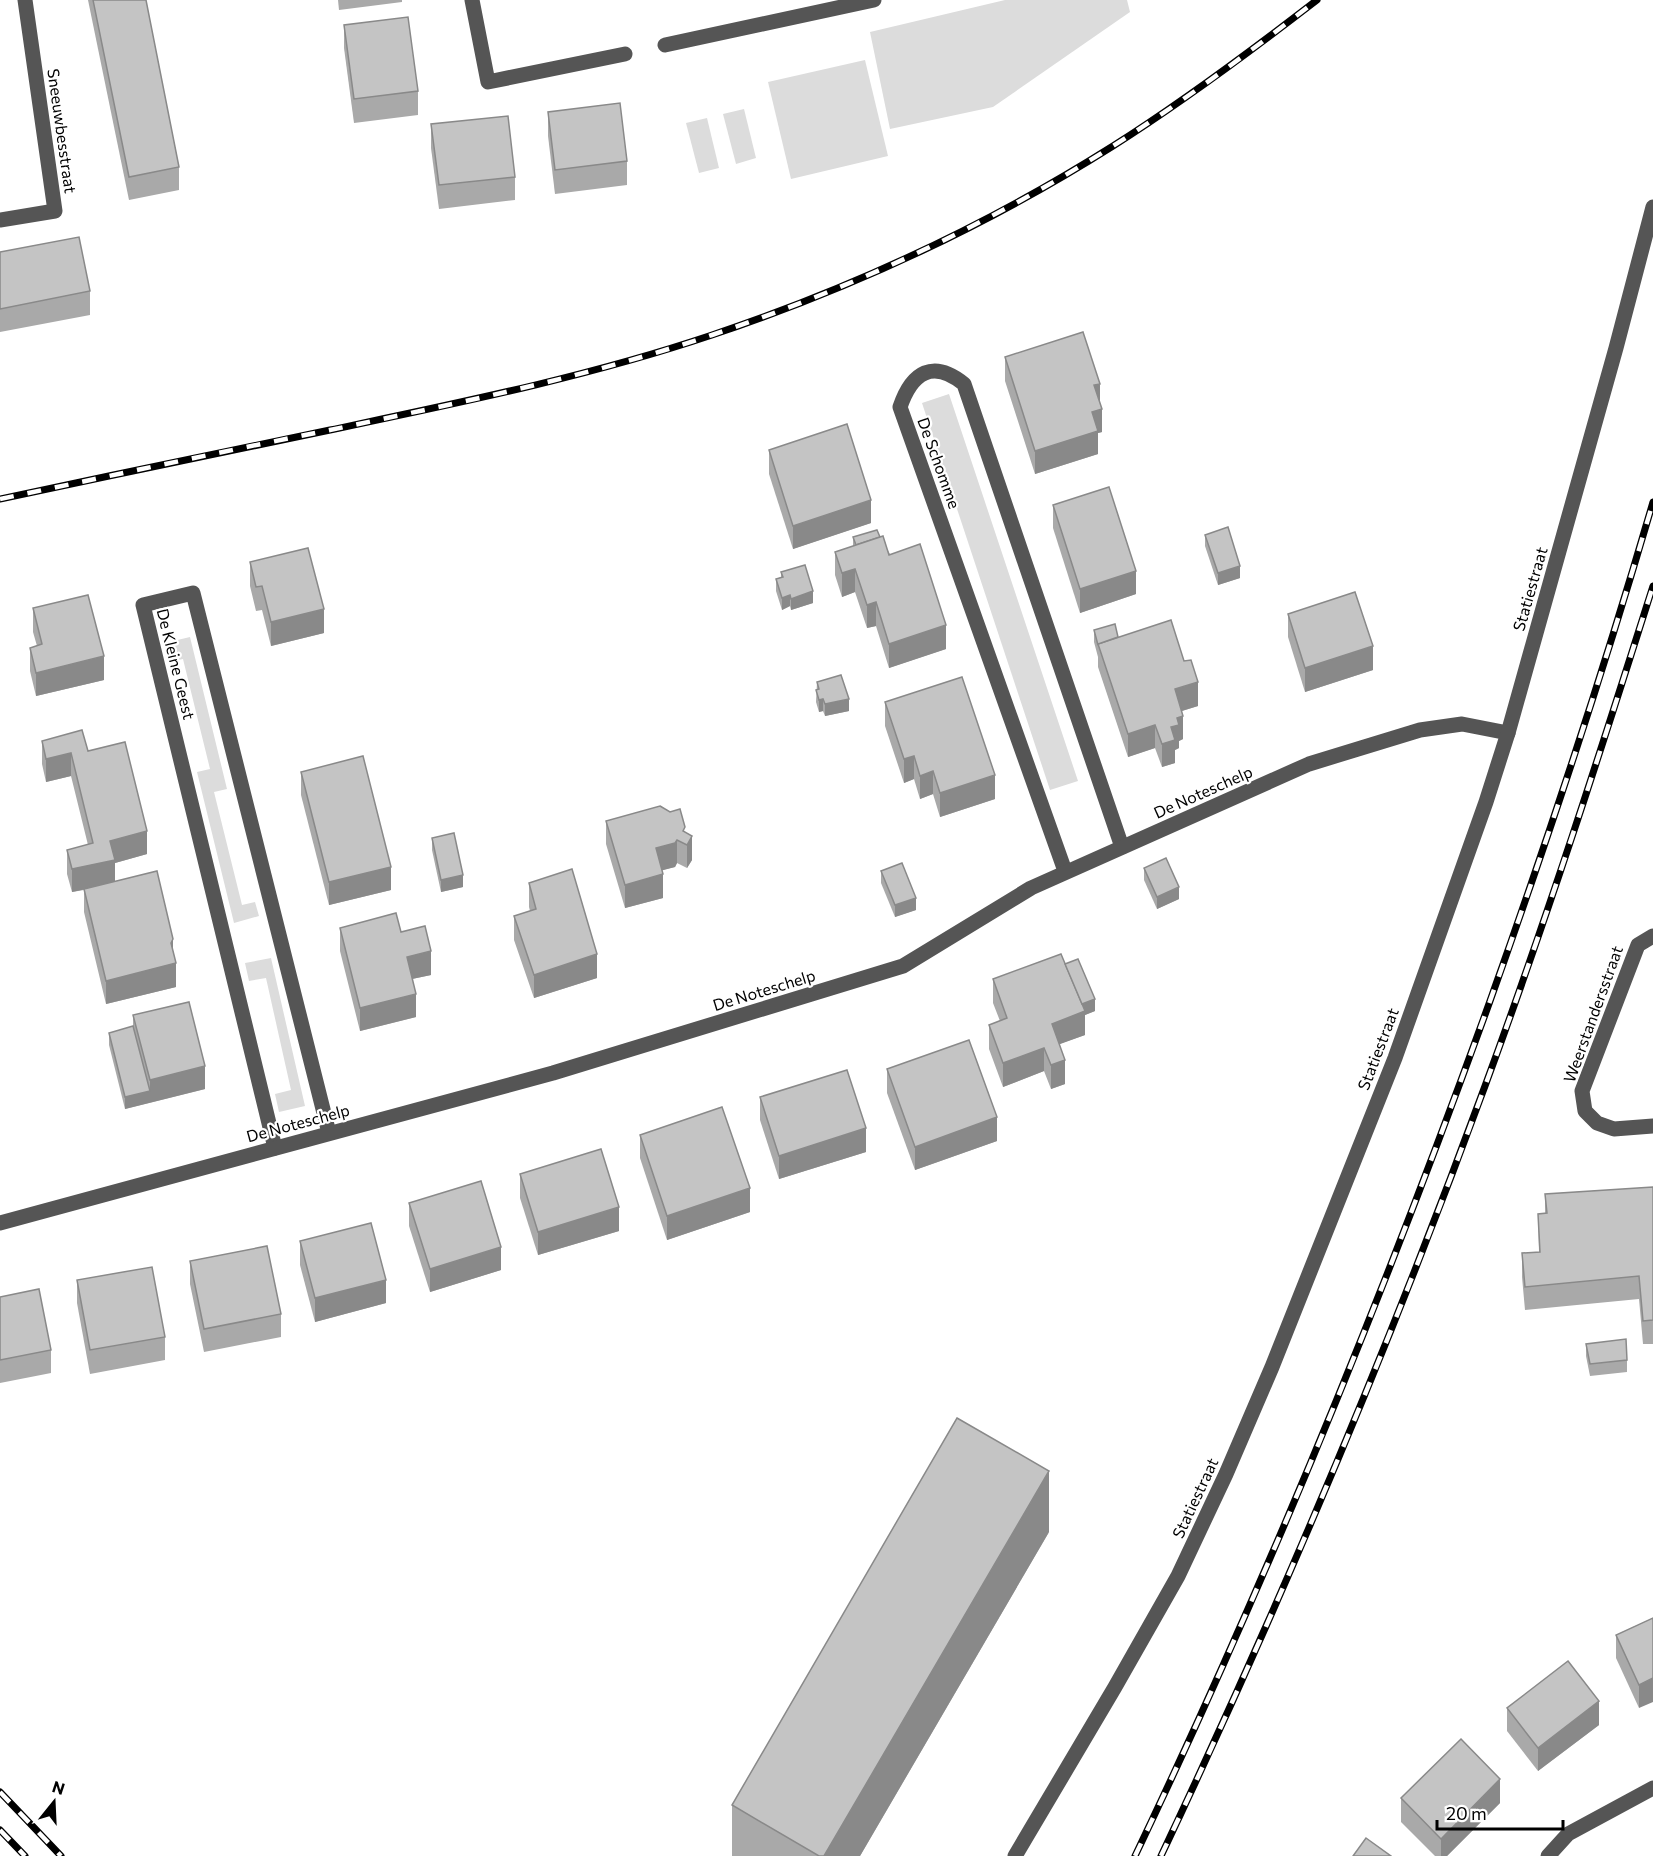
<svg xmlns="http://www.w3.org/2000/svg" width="1653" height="1856" font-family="Commissioner,sans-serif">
  <rect width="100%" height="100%" fill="#fff"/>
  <g fill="#dcdcdc">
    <polygon points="1005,0 1127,0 1130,12 993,107 890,129 870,32"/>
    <polygon points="865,60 888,156 791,179 768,82"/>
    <polygon points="744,109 756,158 736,164 723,114"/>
    <polygon points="707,118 719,168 699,173 686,123"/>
    <polygon points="949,394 1078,781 1050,790 922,403"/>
    <polygon points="190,637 227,789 214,792 242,905 255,902 259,916 234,923 197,772 210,769 183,659 169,662 165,643"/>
    <polygon points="271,958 305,1106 279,1112 275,1094 291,1090 266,978 249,981 245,963"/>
  </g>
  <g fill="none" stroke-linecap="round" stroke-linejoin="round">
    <g stroke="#555" stroke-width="15">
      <polyline points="472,0 488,82 625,54"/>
      <polyline points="665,45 874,0"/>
      <polyline points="0,220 55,211 25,0"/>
      <path d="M1065 871 900 407C912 372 933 359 964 384L1122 847"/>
      <polyline points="1653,936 1638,945 1582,1091 1585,1111 1597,1123 1614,1129 1653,1126"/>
      <polyline points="275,1148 143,605 193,593 329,1133"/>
      <polyline points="0,1223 553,1073 903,966 1031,888 1309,764 1420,730 1462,724 1508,733"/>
      <polyline points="1015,1856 1115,1687 1178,1576 1226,1474 1272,1367 1395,1058 1486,802 1508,733 1616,348 1653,207"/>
      <polyline points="1548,1856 1568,1834 1653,1788"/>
    </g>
    <defs>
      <g id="rail">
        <path d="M0 499C110 476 220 452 330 430 458 403 587 377 712 335 852 288 988 225 1113 146 1184 101 1251 51 1317 0"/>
        <polyline points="0,1792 61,1856"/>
        <polyline points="0,1830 25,1856"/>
        <path d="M1135 1856C1268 1577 1385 1292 1490 1001 1549 836 1604 670 1653 502"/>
        <path d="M1161 1856C1280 1604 1389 1347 1485 1086 1546 921 1600 753 1653 586"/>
      </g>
    </defs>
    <use href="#rail" stroke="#000" stroke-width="7"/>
    <use href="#rail" stroke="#fff" stroke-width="4.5" stroke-dasharray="14" stroke-linecap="butt"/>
  </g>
  <g fill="#a9a9a9">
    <polygon points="88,0 146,0 179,167 179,190 129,200"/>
    <polygon points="338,0 402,0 402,2 339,10"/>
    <polygon points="344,25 418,91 418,115 354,123 344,48"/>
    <polygon points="548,112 627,161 627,185 555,194 548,136"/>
    <polygon points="431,124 515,177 515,200 439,209 431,148"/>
    <polygon points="0,252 90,291 90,315 0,332"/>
    <polygon points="1005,357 1100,403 1102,432 1098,433 1098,454 1035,474 1005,381"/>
    <polygon points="769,450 871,523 793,549 769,474"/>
    <polygon points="1053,505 1136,594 1080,613 1053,528"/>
    <polygon points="1205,535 1240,578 1218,585 1205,546"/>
    <polygon points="853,537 880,537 946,649 889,668 876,626 867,628 855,592 842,597 835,575 835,552 853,546"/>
    <polygon points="250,562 324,633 271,646 262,610 256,611 250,586"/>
    <polygon points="781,572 813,603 791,610 790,606 782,610 776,591 776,579 781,577"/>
    <polygon points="33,608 104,680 36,696 30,671 30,648 37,646 33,632"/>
    <polygon points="1288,614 1373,670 1305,692 1288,637"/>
    <polygon points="1094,630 1118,637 1198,706 1182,711 1183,739 1179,741 1179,748 1175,750 1175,763 1162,767 1155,748 1128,757 1098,667 1098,657 1094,642"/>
    <polygon points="817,682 849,711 825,716 823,711 819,712 816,702"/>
    <polygon points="885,702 995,799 940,817 933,794 920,799 914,779 904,783 885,726"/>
    <polygon points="42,741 88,751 147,854 115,863 115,881 173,951 176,987 106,1004 84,912 84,890 72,892 67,874 67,850 88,845 71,776 46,782 42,764"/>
    <polygon points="301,772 391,890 329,905 301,795"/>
    <polygon points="670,812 685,832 692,860 687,868 677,863 675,867 662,870 663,898 625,908 606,844 606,821"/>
    <polygon points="432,838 463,887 441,892 432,850"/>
    <polygon points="1144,868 1179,899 1157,909 1144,880"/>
    <polygon points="881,871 916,910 895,917 881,883"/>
    <polygon points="529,883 597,978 534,998 514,940 514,916 530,911 529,907"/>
    <polygon points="340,928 401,932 431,975 412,979 416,1017 360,1031 340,951"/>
    <polygon points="1065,964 1095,1011 1085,1015 1085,1035 1059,1044 1065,1084 1051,1089 1044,1071 1003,1087 989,1049 989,1025 1000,1021 993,1003 993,979"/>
    <polygon points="133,1015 205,1089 125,1109 109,1045 109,1033 133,1026"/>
    <polygon points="887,1069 997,1141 915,1170 887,1093"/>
    <polygon points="760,1097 866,1152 779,1179 760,1120"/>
    <polygon points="640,1135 750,1212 667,1240 640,1158"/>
    <polygon points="520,1174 619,1231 538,1255 520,1198"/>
    <polygon points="1653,1187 1653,1344 1643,1344 1639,1299 1525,1310 1522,1277 1522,1253 1539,1252 1538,1214 1545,1213 1545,1194"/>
    <polygon points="409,1203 501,1270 430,1292 409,1226"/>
    <polygon points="300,1241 386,1303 315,1322 300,1265"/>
    <polygon points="190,1261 281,1314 281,1337 204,1352 190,1284"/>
    <polygon points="77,1280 165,1337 165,1360 90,1374 77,1303"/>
    <polygon points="0,1297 51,1350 51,1373 0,1383"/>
    <polygon points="1586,1344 1627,1360 1627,1372 1590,1376 1586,1356"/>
    <polygon points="1049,1532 860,1856 732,1856 732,1805"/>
    <polygon points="1653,1618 1639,1708 1616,1658 1616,1635"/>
    <polygon points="1507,1708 1599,1725 1538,1771 1507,1731"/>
    <polygon points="1401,1798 1500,1803 1447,1856 1435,1856 1401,1822"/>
  </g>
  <g fill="#898989">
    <polygon points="1100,384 1100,407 1094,385"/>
    <polygon points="1102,409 1102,432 1098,433 1098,454 1035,474 1035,451 1092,412"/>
    <polygon points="871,500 871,523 793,549 793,526"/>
    <polygon points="1240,566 1240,578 1218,585 1218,573"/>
    <polygon points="855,569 855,592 842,597 842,573"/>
    <polygon points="1136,571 1136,594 1080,613 1080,589"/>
    <polygon points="813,591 813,603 791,610 791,599"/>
    <polygon points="790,595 790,606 782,610 782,598"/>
    <polygon points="876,602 876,626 867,628 867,605"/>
    <polygon points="324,609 324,633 271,646 271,622"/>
    <polygon points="946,625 946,649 889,668 889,644"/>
    <polygon points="1373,646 1373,670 1305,692 1305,668"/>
    <polygon points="104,656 104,680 36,696 36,673"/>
    <polygon points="1198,682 1198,706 1175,713 1175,689"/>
    <polygon points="823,699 823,711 819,712 819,700"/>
    <polygon points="849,699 849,711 825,716 825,704"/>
    <polygon points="1183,716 1183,739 1179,741 1179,748 1175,750 1175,763 1162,767 1162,744 1177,718"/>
    <polygon points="1155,725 1155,748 1128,757 1128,734"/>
    <polygon points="71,753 71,776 46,782 46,759"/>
    <polygon points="914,756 914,779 904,783 904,759"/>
    <polygon points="933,771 933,794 920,799 920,776"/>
    <polygon points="995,775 995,799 940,817 940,793"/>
    <polygon points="147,831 147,854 115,863 115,883 72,892 72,869 110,841"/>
    <polygon points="692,836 692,860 687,868 687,845"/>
    <polygon points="677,840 677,863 675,867 656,872 656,848"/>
    <polygon points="391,867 391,890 329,905 329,882"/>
    <polygon points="663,874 663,898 625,908 625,885"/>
    <polygon points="463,875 463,887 441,892 441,880"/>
    <polygon points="1179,887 1179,899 1157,909 1157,897"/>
    <polygon points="916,898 916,910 895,917 895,905"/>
    <polygon points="173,939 173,962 176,963 176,987 106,1004 106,981 171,943"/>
    <polygon points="431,951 431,975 407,980 407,957"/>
    <polygon points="597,954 597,978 534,998 534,975"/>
    <polygon points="416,994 416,1017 360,1031 360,1008"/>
    <polygon points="1095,999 1095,1011 1085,1015 1085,1035 1052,1047 1052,1024 1078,1006"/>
    <polygon points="1044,1048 1044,1071 1003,1087 1003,1063"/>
    <polygon points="1065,1060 1065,1084 1051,1089 1051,1065"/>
    <polygon points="205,1066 205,1089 125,1109 125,1097 150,1091 150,1080"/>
    <polygon points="997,1117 997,1141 915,1170 915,1147"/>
    <polygon points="866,1128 866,1152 779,1179 779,1156"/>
    <polygon points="750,1188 750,1212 667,1240 667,1216"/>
    <polygon points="619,1207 619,1231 538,1255 538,1232"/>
    <polygon points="501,1247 501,1270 430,1292 430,1269"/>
    <polygon points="386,1280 386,1303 315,1322 315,1298"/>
    <polygon points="1049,1471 1049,1532 860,1856 824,1856"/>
    <polygon points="1653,1678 1653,1702 1639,1708 1639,1685"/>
    <polygon points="1599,1701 1599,1725 1538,1771 1538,1748"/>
    <polygon points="1500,1779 1500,1803 1447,1856 1441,1856 1441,1839"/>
  </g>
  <g fill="#c4c4c4" stroke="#898989" stroke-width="1.5">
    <polygon points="93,0 146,0 179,167 129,177"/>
    <polygon points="408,17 418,91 354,99 344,25"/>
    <polygon points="620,103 627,161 555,170 548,112"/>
    <polygon points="508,116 515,177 439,185 431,124"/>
    <polygon points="79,237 90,291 0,309 0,252"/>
    <polygon points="1083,332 1100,384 1094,385 1102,409 1092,412 1098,431 1035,451 1005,357"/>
    <polygon points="847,424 871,500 793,526 769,450"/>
    <polygon points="1109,487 1136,571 1080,589 1053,505"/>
    <polygon points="1228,527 1240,566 1218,573 1205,535"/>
    <polygon points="877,530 880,537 856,545 853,537"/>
    <polygon points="883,536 889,555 920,544 946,625 889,644 876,602 867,605 855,569 842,573 835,552"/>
    <polygon points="308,548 324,609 271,622 262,586 256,587 250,562"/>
    <polygon points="805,565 813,591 791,599 790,595 782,598 776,579 783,577 781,572"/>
    <polygon points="1355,592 1373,646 1305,668 1288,614"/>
    <polygon points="88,595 104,656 36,673 30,648 42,644 33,608"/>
    <polygon points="1171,620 1184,661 1191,660 1198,682 1175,689 1183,716 1177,718 1179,725 1171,727 1175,740 1162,744 1155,725 1128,734 1098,644"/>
    <polygon points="1115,624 1118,637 1098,644 1098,645 1094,630"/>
    <polygon points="841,675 849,699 825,704 823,699 819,700 816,690 819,689 817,682"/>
    <polygon points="962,677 995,775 940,793 933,771 920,776 914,756 904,759 885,702"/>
    <polygon points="82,730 88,751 125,742 147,831 110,841 115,860 72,869 67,850 93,843 71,753 46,759 42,741"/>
    <polygon points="363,756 391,867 329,882 301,772"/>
    <polygon points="660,806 670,812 680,809 685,827 683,831 692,836 687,845 677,840 675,843 656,848 663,874 625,885 606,821"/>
    <polygon points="454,833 463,875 441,880 432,838"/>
    <polygon points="1166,858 1179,887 1157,897 1144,868"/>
    <polygon points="902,863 916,898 895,905 881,871"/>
    <polygon points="572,869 597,954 534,975 514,916 536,909 529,883"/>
    <polygon points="157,871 173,939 171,943 176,963 106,981 84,889"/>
    <polygon points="396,913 401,932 425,926 431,951 407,957 416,994 360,1008 340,928"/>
    <polygon points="1061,954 1085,1011 1052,1024 1065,1060 1051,1065 1044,1048 1003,1063 989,1025 1007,1018 993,979"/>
    <polygon points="1078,959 1095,999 1082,1004 1065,964"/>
    <polygon points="189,1002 205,1066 150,1080 133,1015"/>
    <polygon points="133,1026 150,1091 125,1097 109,1033"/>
    <polygon points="969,1040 997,1117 915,1147 887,1069"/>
    <polygon points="847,1070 866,1128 779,1156 760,1097"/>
    <polygon points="722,1107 750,1188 667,1216 640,1135"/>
    <polygon points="601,1149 619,1207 538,1232 520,1174"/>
    <polygon points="481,1181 501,1247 430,1269 409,1203"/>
    <polygon points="1653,1187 1653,1320 1643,1321 1639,1276 1525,1287 1522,1253 1540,1252 1538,1214 1547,1213 1545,1194"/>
    <polygon points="371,1223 386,1280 315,1298 300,1241"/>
    <polygon points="267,1246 281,1314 204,1329 190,1261"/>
    <polygon points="152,1267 165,1337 90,1350 77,1280"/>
    <polygon points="39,1289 51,1350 0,1360 0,1297"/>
    <polygon points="1626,1339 1627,1360 1590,1364 1586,1344"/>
    <polygon points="957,1418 1049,1471 824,1856 819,1856 732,1805"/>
    <polygon points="1653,1618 1653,1678 1639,1685 1616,1635"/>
    <polygon points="1568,1661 1599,1701 1538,1748 1507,1708"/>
    <polygon points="1461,1739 1500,1779 1441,1839 1401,1798"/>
    <polygon points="1366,1838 1391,1856 1353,1856"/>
  </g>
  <g text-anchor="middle" stroke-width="4.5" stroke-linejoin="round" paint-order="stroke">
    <g font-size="16" fill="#000" stroke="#fff">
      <text transform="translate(62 131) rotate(82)" y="6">Sneeuwbesstraat</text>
      <text transform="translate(939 463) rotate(70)" y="6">De Schomme</text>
      <text transform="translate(1530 589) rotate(-74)" y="6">Statiestraat</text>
      <text transform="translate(176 664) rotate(76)" y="6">De Kleine Geest</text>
      <text transform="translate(1203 792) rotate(-24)" y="6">De Noteschelp</text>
      <text transform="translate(764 990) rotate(-17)" y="6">De Noteschelp</text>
      <text transform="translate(1593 1014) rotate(-70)" y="6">Weerstandersstraat</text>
      <text transform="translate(1378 1049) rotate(-69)" y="6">Statiestraat</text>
      <text transform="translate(298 1123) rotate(-15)" y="6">De Noteschelp</text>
      <text transform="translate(1195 1498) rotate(-65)" y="6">Statiestraat</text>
    </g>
  </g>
  <g transform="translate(54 1802) rotate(18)" stroke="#ffffff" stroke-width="4.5" paint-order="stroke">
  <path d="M0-4.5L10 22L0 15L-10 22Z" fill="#000000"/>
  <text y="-9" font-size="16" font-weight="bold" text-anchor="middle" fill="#000000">N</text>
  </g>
  <path d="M1437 1820v9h126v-9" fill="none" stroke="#000000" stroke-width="3"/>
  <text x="1446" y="1820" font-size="18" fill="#000000" stroke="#ffffff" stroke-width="4.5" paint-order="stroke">20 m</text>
</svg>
